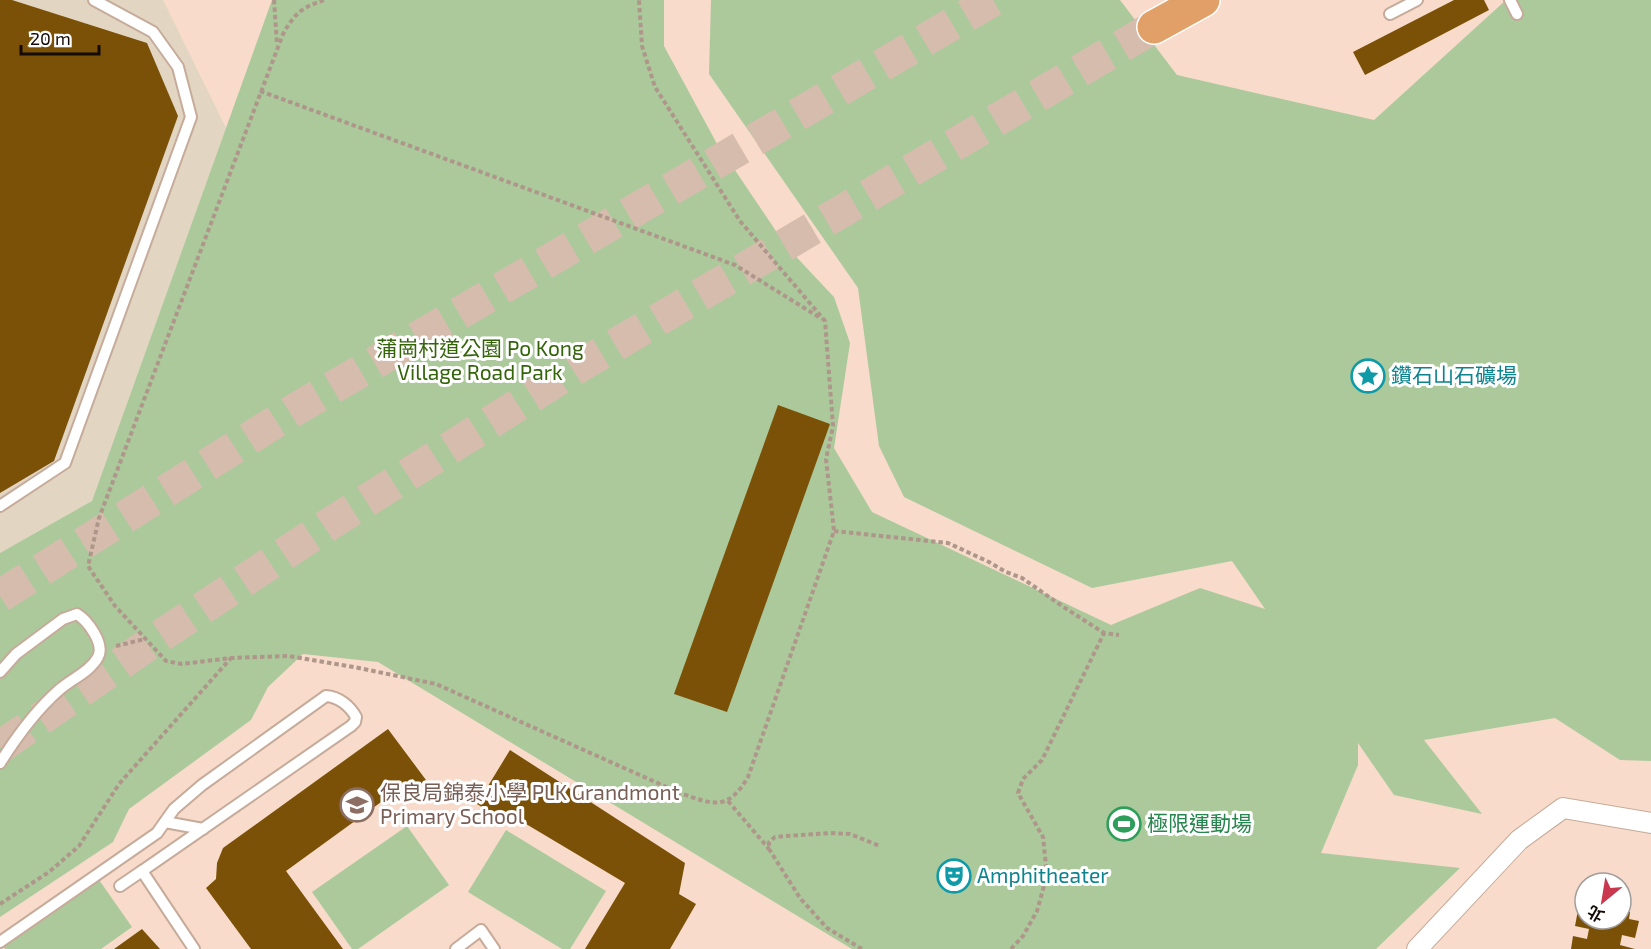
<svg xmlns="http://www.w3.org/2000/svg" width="1651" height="949" font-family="'Exo 2','Noto Sans TC',sans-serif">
  <rect width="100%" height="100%" fill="#f8dbca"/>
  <polygon fill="#e2d6c2" points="0,0 163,0 226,128 92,502 0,553"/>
  <g fill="#acc99c">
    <polygon points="272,0 664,0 664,46 716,142 786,246 834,297 850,343 834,448 872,512 1111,625 1200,588 1265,609 1232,561 1092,588 904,497 879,446 858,288 709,74 711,0 1120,0 1177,75 1374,120 1506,0 1651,0 1651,761 1620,760 1555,718 1424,740 1482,814 1394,795 1358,743 1358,765 1321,853 1460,868 1376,949 852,949 378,662 303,654 268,687 251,720 129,809 113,842 0,917 0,553 92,501"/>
    <polygon points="407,826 449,885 358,949 352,949 312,892"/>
    <polygon points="506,830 606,891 570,949 562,949 468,892"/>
    <polygon points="97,877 132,927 101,949 5,949 2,944"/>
  </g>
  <g fill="#7b5108">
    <polygon points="0,0 12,0 147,43 178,116 54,461 0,493"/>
    <polygon points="1454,0 1484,0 1489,10 1365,75 1353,52"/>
    <polygon points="778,405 830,424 727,712 674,694"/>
    <polygon points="388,729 426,780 393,804 388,797 286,871 343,949 251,949 206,888 216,879 217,863 223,848"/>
    <polygon points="510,750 685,863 679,894 696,904 670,949 585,949 625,883 516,818 512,826 477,804"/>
    <polygon points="1578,910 1585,911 1585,919 1621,919 1621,910 1630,912 1629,919 1639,921 1635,938 1622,935 1620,945 1635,949 1571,949 1573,936 1587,939 1589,929 1575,926"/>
    <polygon points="142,929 160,949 114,949"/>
  </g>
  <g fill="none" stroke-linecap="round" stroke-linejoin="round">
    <g stroke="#d6bcad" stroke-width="33" stroke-dasharray="33 16" stroke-linecap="butt">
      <polyline points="0,596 291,412 993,0"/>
      <polyline points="0,747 159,637 328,525 578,367 1154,27"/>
    </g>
    <defs>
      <g id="lane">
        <polyline points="1510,0 1517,14"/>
        <polyline points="1390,14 1417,0"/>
        <polyline points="0,506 65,463 191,117 178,67 153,32 94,0"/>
        <path d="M0 672 16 654 63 619 77 614C88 621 105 644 98 657 90 672 71 679 59 690 35 711 17 736 0 763"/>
        <polyline points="165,822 203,829"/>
        <polyline points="120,886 142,871"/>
        <path d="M0 942 157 833 174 809 202 785 326 696C339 697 350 706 356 717L355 722 351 726 142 871 194 949"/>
        <polyline points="456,949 481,930 494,949"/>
      </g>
      <polyline id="street" points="1417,949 1519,840 1563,808 1651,823"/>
      <polyline id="highway" points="1154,27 1203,0"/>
    </defs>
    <use href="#lane" stroke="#c6ab9a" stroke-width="14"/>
    <use href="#street" stroke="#c6ab9a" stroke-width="22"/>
    <use href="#highway" stroke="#fff" stroke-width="36"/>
    <g stroke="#ae978a" stroke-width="4" stroke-dasharray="4.5 3" stroke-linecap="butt">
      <polyline points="274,0 277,45"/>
      <path d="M324 0C301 8 295 13 283 34L99 518 88 566 115 606 166 661 182 664 231 658 288 656 354 667 436 684 680 793C714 805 728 811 748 777L834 531 826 459 833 426 825 321 740 221 655 87 642 46 639 0"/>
      <polyline points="260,91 735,265 822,319"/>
      <polyline points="834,531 948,543 989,562 1006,572 1022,578 1062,606 1104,633 1119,635"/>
      <polyline points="116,646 145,639"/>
      <polyline points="728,801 769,849"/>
      <polyline points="0,904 49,872 79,846 119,784 231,658"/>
      <polyline points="862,949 827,928 800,898 769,849 769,842 775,837 785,836 831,833 850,834 880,846"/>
      <polyline points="1011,949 1023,936 1037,911 1047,875 1043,837 1018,793 1023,779 1042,760 1104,633"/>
    </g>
    <use href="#lane" stroke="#fff" stroke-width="10"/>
    <use href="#street" stroke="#fff" stroke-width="20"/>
    <use href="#highway" stroke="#e1a067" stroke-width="33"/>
  </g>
  <defs>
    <symbol id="sight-ring" viewBox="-11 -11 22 22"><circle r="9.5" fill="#fff" stroke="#0f9aa8" stroke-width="1.5"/><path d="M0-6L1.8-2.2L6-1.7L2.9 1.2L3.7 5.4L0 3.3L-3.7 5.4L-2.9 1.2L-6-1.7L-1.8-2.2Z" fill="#0f9aa8"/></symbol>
    <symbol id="school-ring" viewBox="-11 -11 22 22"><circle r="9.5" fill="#fff" stroke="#8d6e63" stroke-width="1.5"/><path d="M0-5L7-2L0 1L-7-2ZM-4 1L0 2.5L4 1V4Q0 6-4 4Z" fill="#8d6e63"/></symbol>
    <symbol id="stadium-ring" viewBox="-11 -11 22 22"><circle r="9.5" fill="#fff" stroke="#2e9e5b" stroke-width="1.5"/><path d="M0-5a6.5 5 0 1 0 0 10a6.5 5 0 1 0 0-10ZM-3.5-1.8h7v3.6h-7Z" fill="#2e9e5b"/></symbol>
    <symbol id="theatre-ring" viewBox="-11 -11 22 22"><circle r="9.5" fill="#fff" stroke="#0f9aa8" stroke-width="1.5"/><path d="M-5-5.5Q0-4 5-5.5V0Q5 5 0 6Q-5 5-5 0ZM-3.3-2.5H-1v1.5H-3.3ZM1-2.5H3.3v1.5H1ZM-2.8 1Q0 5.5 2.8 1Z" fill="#0f9aa8"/></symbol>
  </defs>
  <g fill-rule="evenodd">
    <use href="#sight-ring" x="1349" y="357" width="38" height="38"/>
    <use href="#school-ring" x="338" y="786" width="38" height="38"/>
    <use href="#stadium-ring" x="1105" y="805" width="38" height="38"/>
    <use href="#theatre-ring" x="935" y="857" width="38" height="38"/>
  </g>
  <g text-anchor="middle" stroke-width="6" stroke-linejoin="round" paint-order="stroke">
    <g font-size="21" fill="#34640a" stroke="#fff">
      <text x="480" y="356">蒲崗村道公園 Po Kong<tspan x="480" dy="24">Village Road Park</tspan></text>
    </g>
    <g font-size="21" fill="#0d838f" stroke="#fff" text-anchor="start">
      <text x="1391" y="383">鑽石山石礦場</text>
      <text x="977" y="883">Amphitheater</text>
    </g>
    <g font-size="21" fill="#785e54" stroke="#fff" text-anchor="start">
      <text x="380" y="800">保良局錦泰小學 PLK Grandmont<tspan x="380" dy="24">Primary School</tspan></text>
    </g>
    <g font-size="21" fill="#27864d" stroke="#fff" text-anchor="start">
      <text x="1147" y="831">極限運動場</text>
    </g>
  </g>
  <g transform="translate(1603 901) rotate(210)"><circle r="28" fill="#ffffff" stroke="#a19d9b" stroke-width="1.5"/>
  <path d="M0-4.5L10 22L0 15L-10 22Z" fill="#c9384e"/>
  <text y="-9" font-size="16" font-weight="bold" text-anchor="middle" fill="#140b06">北</text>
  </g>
  <path d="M21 45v9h78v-9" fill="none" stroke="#140b06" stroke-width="3"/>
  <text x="30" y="45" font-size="18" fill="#140b06" stroke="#ffffff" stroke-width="4.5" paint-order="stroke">20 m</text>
</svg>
